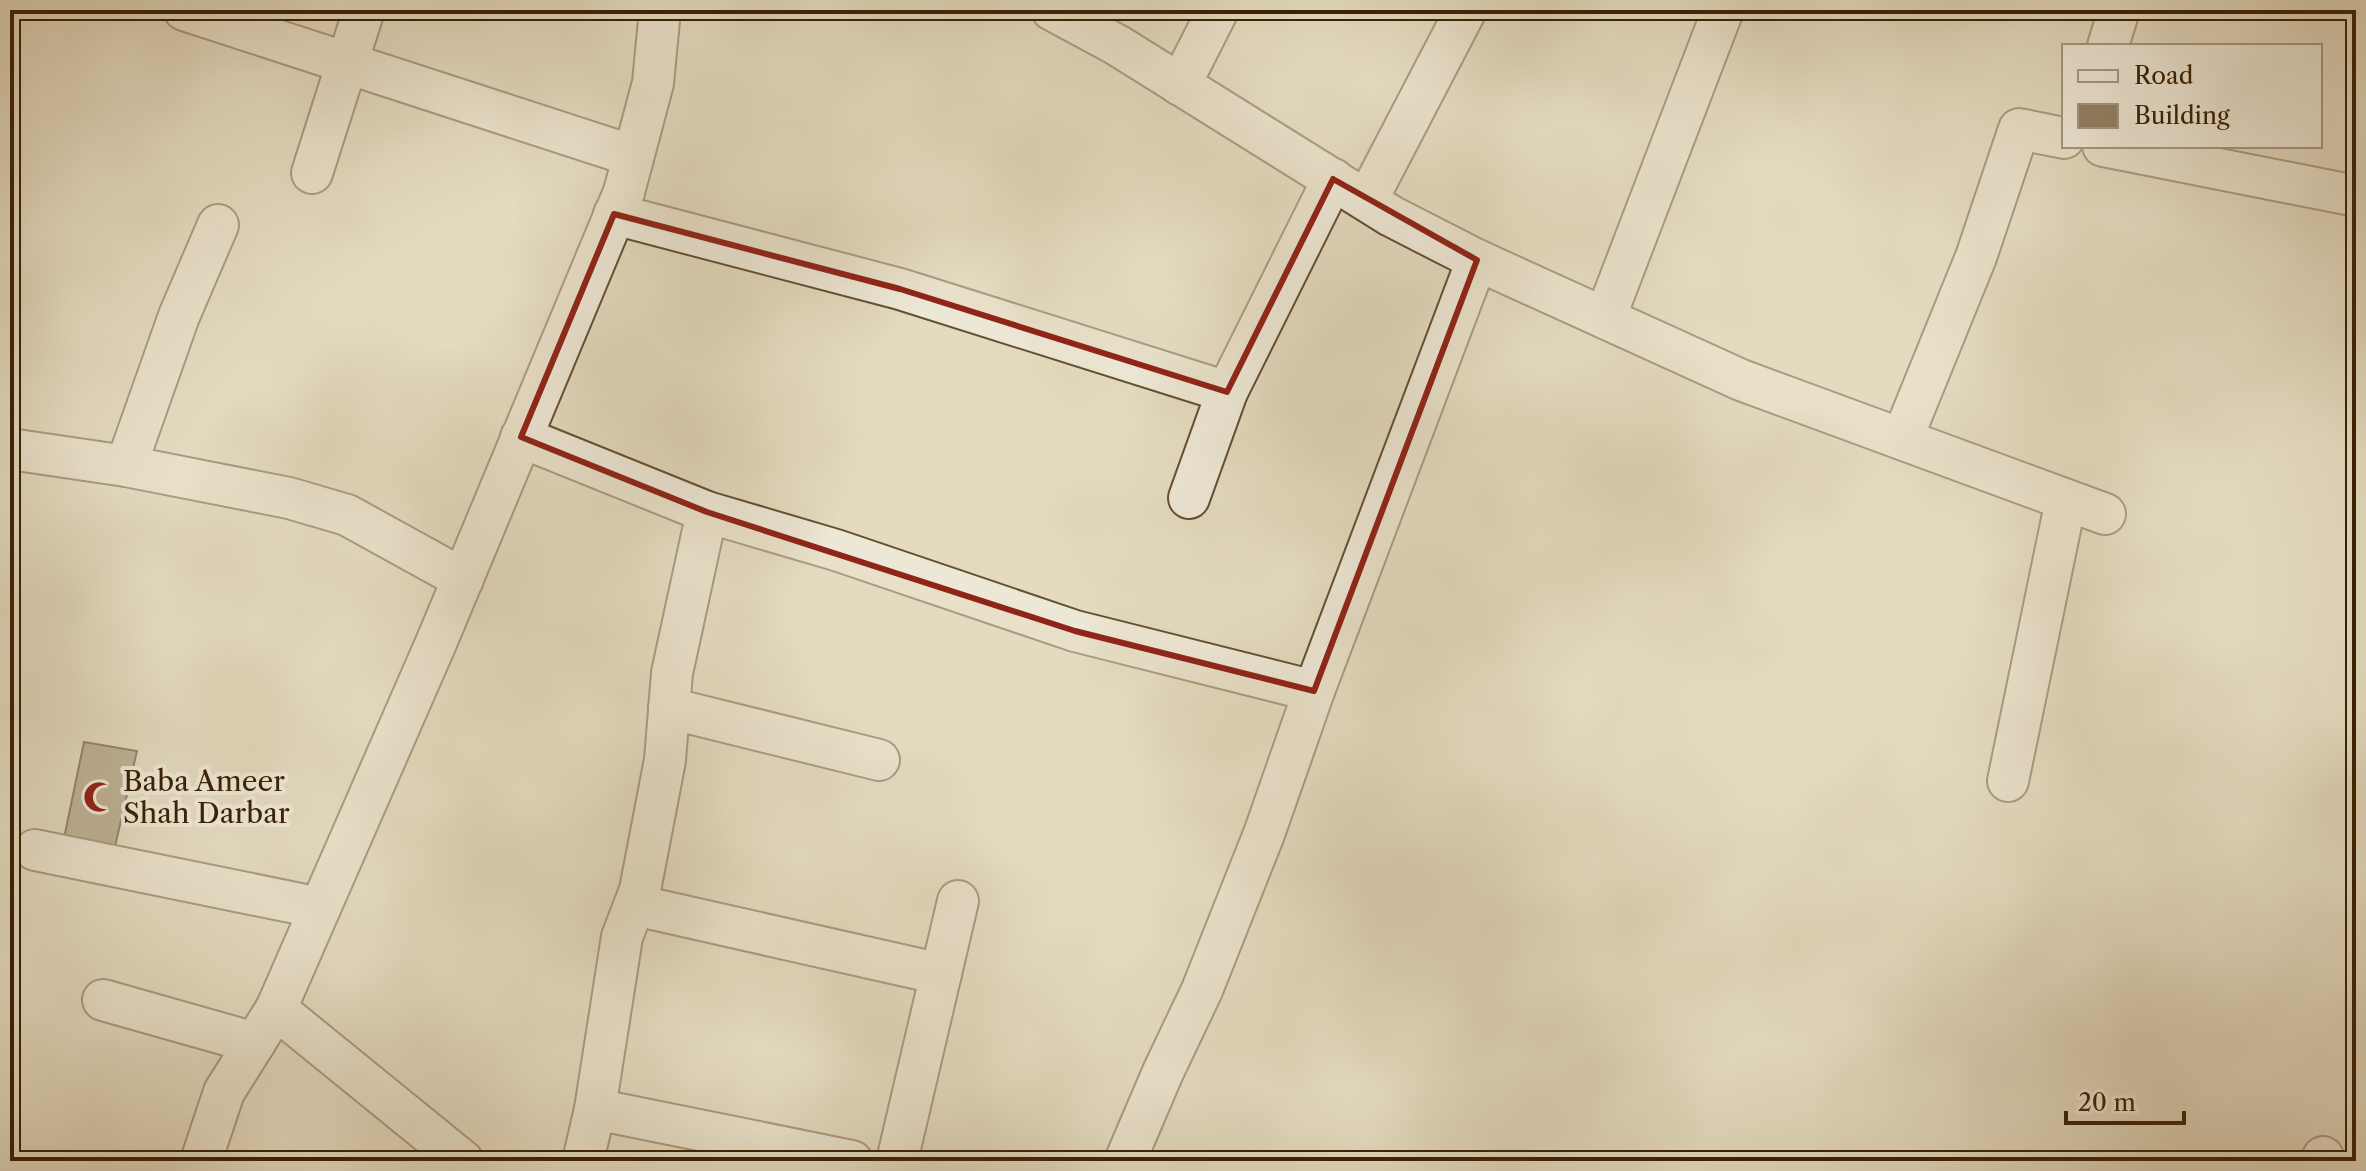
<svg xmlns="http://www.w3.org/2000/svg" width="2366" height="1171" font-family="'Libre Caslon Text',serif">
  <rect width="100%" height="100%" fill="#e3dabf"/>
  <filter id="stains"><feTurbulence type="fractalNoise" baseFrequency=".0025" numOctaves="4"/><feColorMatrix values="0 0 0 0 .2 0 0 0 0 .09 0 0 0 0 .02 0 0 0 .5 -.17"/></filter>
  <radialGradient id="worn" r=".72"><stop offset=".6" stop-color="#630" stop-opacity="0"/><stop offset="1" stop-color="#630" stop-opacity=".3"/></radialGradient>
  <polygon fill="#918164" stroke="#392102" stroke-width="2" points="84,742 137,751 113,855 63,843"/>
  <g fill="none" stroke-linecap="round" stroke-linejoin="round">
    <defs>
      <g id="minor">
        <polyline points="184,10 633,156"/>
        <polyline points="1052,10 1117,45 1391,216 1477,260 1741,380 2105,514"/>
        <polyline points="2108,46 2119,10"/>
        <polyline points="1180,85 1218,10"/>
        <polyline points="2103,146 2356,196"/>
        <polyline points="312,173 364,10"/>
        <polyline points="1367,200 1466,10"/>
        <polyline points="614,214 900,289 1227,392 1333,179"/>
        <polyline points="1605,318 1723,10"/>
        <polyline points="521,437 707,512 836,550 1075,631 1314,691 1477,260"/>
        <polyline points="1902,439 1976,257 2019,129 2064,138"/>
        <polyline points="10,449 126,466 289,498 347,515 463,579"/>
        <polyline points="126,466 179,316 218,225"/>
        <polyline points="1189,498 1227,392"/>
        <polyline points="669,708 879,760"/>
        <polyline points="2008,781 2066,500"/>
        <polyline points="35,850 320,908"/>
        <polyline points="635,905 941,974"/>
        <polyline points="103,1000 255,1043"/>
        <polyline points="595,1109 852,1161"/>
        <polyline points="201,1161 224,1092 276,1009"/>
        <polyline points="463,1161 276,1009 436,643 624,192 653,83 660,10"/>
        <polyline points="583,1161 595,1109 622,937 640,890 665,760 672,673 707,512"/>
        <polyline points="897,1161 958,901"/>
        <polyline points="1125,1161 1163,1072 1202,990 1264,834 1314,691"/>
        <polyline points="2322,1161 2323,1157"/>
      </g>
    </defs>
    <use href="#minor" stroke="#644f31" stroke-width="44"/>
    <use href="#minor" stroke="#ede7d5" stroke-width="40"/>
  </g>
  <path d="M0 0H2366V1171H0ZM1333 179 1477 260 1314 691 1075 631 707 512 521 437 614 214 900 289 1227 392Z" fill="#e3dabf" fill-opacity=".55" fill-rule="evenodd"/>
  <path fill="none" stroke="#8f2418" stroke-width="6" stroke-linejoin="round" d="M1333 179 1477 260 1314 691 1075 631 707 512 521 437 614 214 900 289 1227 392Z"/>
  <defs>
    <symbol id="mosque-bare" viewBox="-9 -9 18 18"><path d="M3.5-4.9A6 6 0 1 0 3.5 4.9A5 5 0 1 1 3.5-4.9Z" fill="#8f2418" stroke="#ede7d5" stroke-width="2.5" paint-order="stroke"/></symbol>
  </defs>
  <g fill-rule="evenodd">
    <use href="#mosque-bare" x="77" y="775" width="44" height="44"/>
  </g>
  <g text-anchor="middle" stroke-width="8" stroke-linejoin="round" paint-order="stroke">
    <g font-size="28" fill="#392102" stroke="#ede7d5" text-anchor="start">
      <text x="123" y="791">Baba Ameer<tspan x="123" dy="32">Shah Darbar</tspan></text>
    </g>
  </g>
  <rect width="2366" height="1171" fill="none" stroke="#e3dabf" stroke-width="40"/>
  <rect x="12" y="12" width="2342" height="1147" fill="none" stroke="#392102" stroke-width="4"/>
  <rect x="20" y="20" width="2326" height="1131" fill="none" stroke="#392102" stroke-width="2"/>
  <rect x="2062" y="44" width="260" height="104" fill="#ede7d5" stroke="#a59881" stroke-width="2"/>
  <rect x="2078" y="70" width="40" height="12" fill="#ede7d5" stroke="#a59881" stroke-width="2"/>
  <text x="2134" y="84" font-size="24" fill="#392102">Road</text>
  <rect x="2078" y="104" width="40" height="24" fill="#918164" stroke="#a59881" stroke-width="2"/>
  <text x="2134" y="124" font-size="24" fill="#392102">Building</text>
  <path d="M2066 1111v12h118v-12" fill="none" stroke="#392102" stroke-width="4"/>
  <text x="2078" y="1111" font-size="24" fill="#392102" stroke="#ede7d5" stroke-width="6" paint-order="stroke">20 m</text>
  <rect width="100%" height="100%" filter="url(#stains)"/>
  <rect width="100%" height="100%" fill="url(#worn)"/>
</svg>
